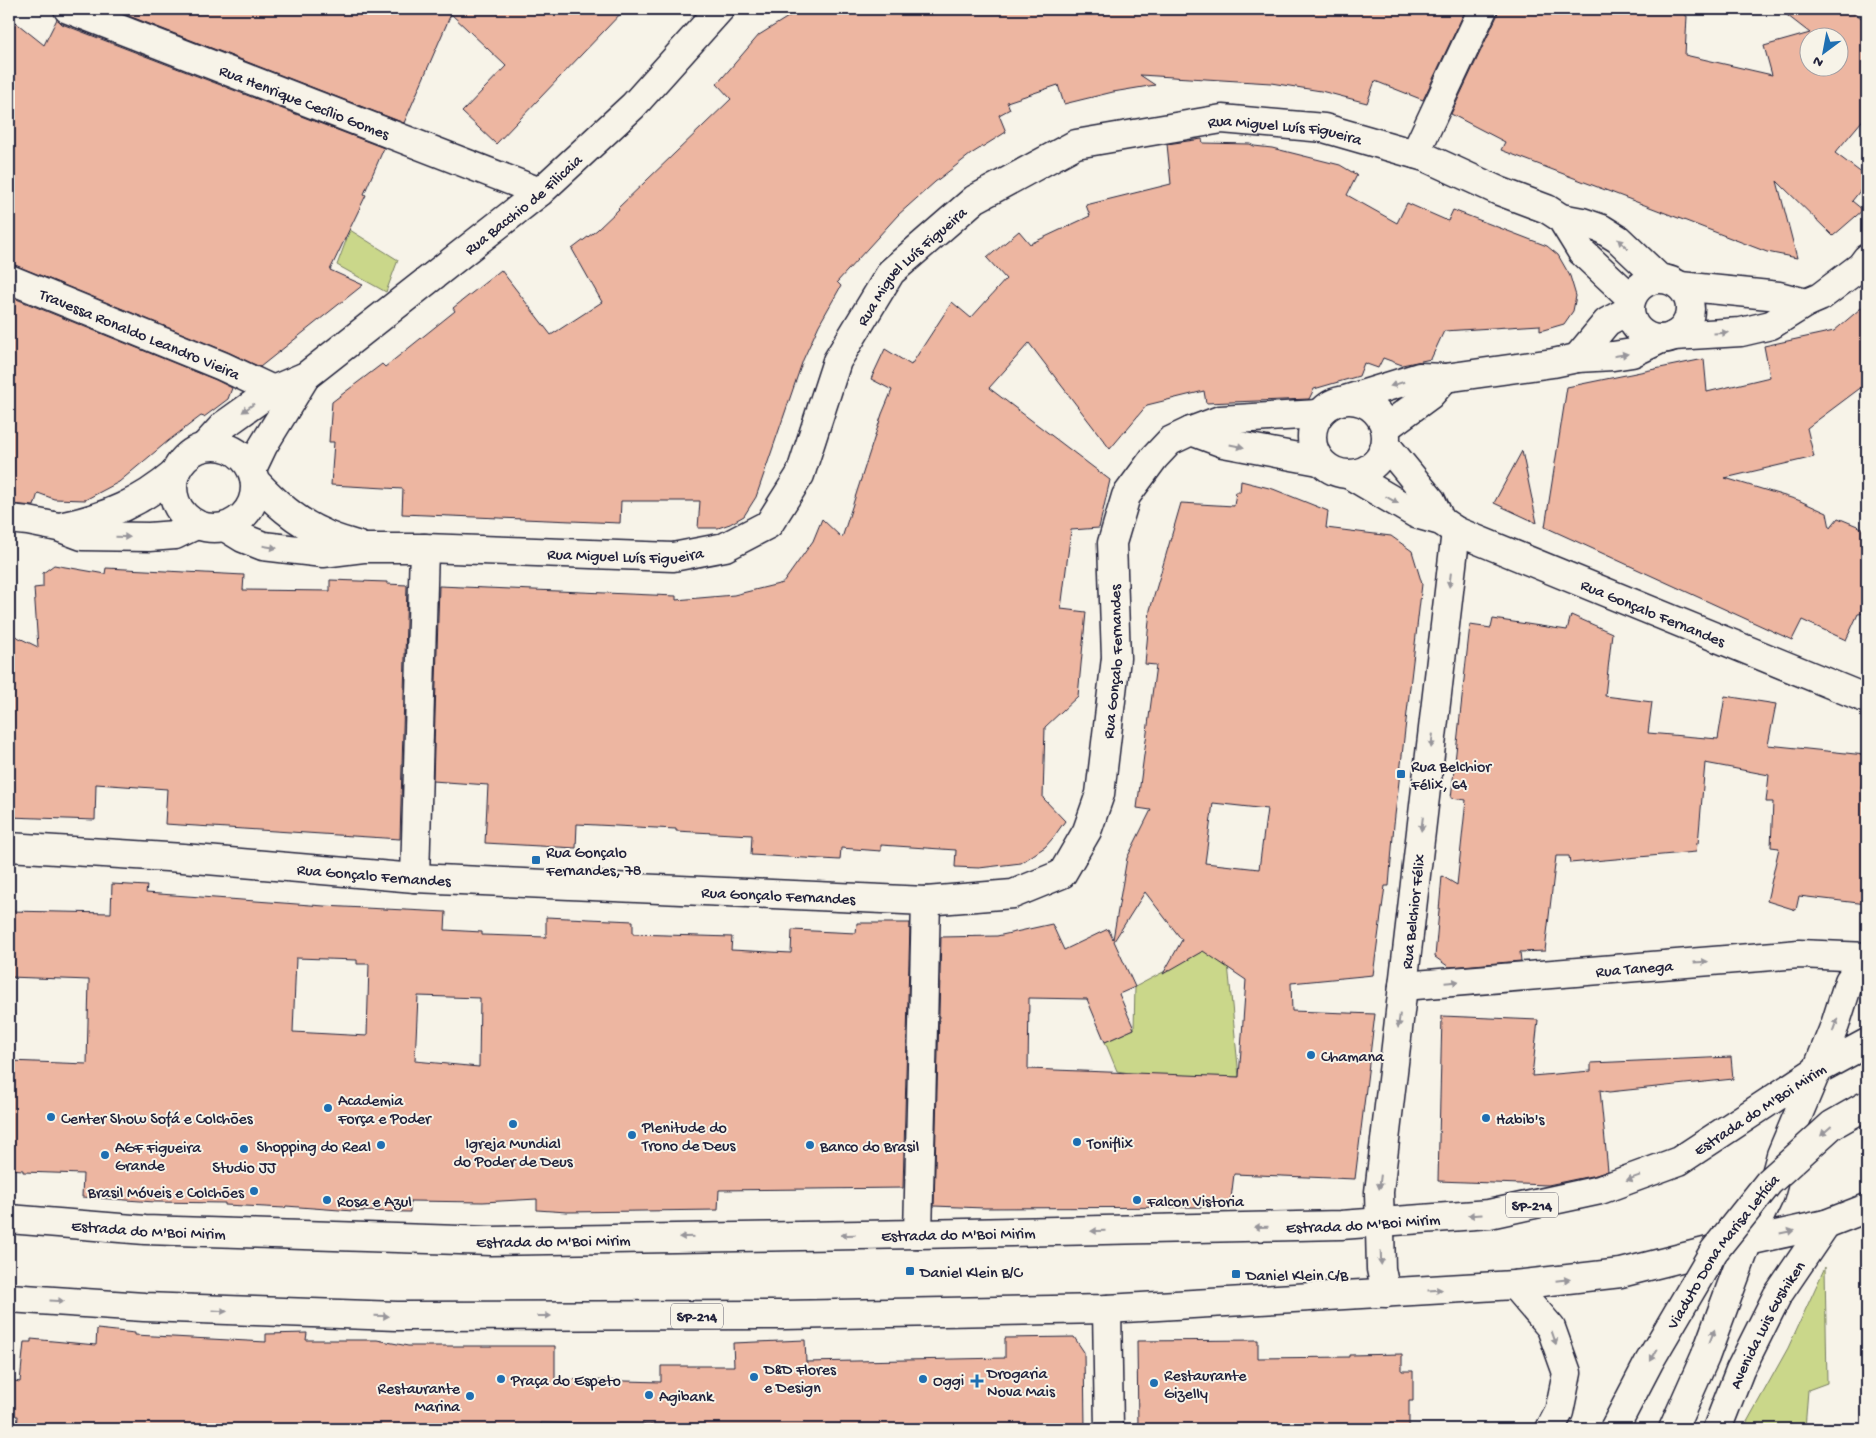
<svg xmlns="http://www.w3.org/2000/svg" width="1876" height="1438" font-family="'Gochi Hand',sans-serif">
  <rect width="100%" height="100%" fill="#f7f3e8"/>
  <filter id="ink" filterUnits="userSpaceOnUse"><feTurbulence type="fractalNoise" baseFrequency=".02" numOctaves="2"/><feDisplacementMap in="SourceGraphic" scale="10" xChannelSelector="R" yChannelSelector="G"/><feConvolveMatrix kernelMatrix="1 2 1 2 8 2 1 2 1" color-interpolation-filters="sRGB"/></filter>
  <g filter="url(#ink)">
    <g fill="#cad78a" stroke="#767c62">
      <polygon points="350,230 398,260 386,292 337,265"/>
      <polygon points="1203,951 1227,954 1239,1077 1147,1076 1117,1071 1105,1042 1134,1029 1135,987"/>
      <polygon points="1825,1267 1827,1383 1808,1390 1805,1429 1743,1429 1788,1348"/>
    </g>
    <g fill="#edb6a1" stroke="#22223b" fill-rule="evenodd">
      <polygon points="111,9 625,9 496,144 462,112 506,66 451,14 404,123"/>
      <polygon points="801,9 1466,9 1423,100 1375,81 1367,103 1321,91 1271,83 1140,75 1155,85 1113,92 1064,104 1058,85 1007,102 1010,109 999,115 1006,132 971,154 935,182 898,215 837,282 841,286 819,325 803,360 756,497 744,516 730,524 718,528 698,528 700,501 621,501 620,523 402,514 403,489 331,485 334,442 329,442 332,402 382,364 385,367 455,311 453,308 501,270 551,335 602,302 572,249 597,230 619,209 618,208 731,99 717,84 759,35"/>
      <path d="M1498 9H1684V15L1687 16 1685 55 1772 75 1764 46 1810 33 1779 9H1849L1867 22V115L1835 153 1867 177V182L1852 201 1863 210 1833 236 1777 181 1797 258 1767 252 1501 150 1505 142 1451 114 1497 16ZM1808 38H1838V68H1808Z"/>
      <polygon points="9,17 44,45 57,19 62,24 384,148 364,194 366,195 330,270 363,285 260,367 228,352 15,265 9,264"/>
      <polygon points="1202,139 1203,143 1250,144 1254,146 1272,148 1340,165 1357,175 1347,195 1397,223 1407,203 1448,221 1453,210 1547,246 1558,255 1570,276 1576,296 1573,311 1564,324 1540,331 1540,325 1444,331 1431,359 1402,365 1383,358 1378,368 1364,363 1359,376 1314,389 1309,399 1206,403 1204,391 1147,405 1110,449 1029,343 989,388 1110,480 1099,528 1071,530 1061,609 1086,612 1078,696 1045,727 1043,798 1065,821 1053,838 1045,847 1021,863 979,868 955,867 956,850 881,845 881,851 841,848 840,860 751,855 752,835 676,831 676,829 577,824 576,848 485,843 488,785 433,781 439,586 676,596 676,600 734,595 783,583 813,541 822,519 842,538 882,414 892,390 871,379 885,349 911,365 952,302 971,318 1006,279 987,258 1019,231 1030,244 1090,216 1086,205 1171,184 1167,144"/>
      <polygon points="9,296 216,380 232,388 228,399 204,417 201,416 168,441 119,482 85,500 54,499 38,493 34,506 9,504"/>
      <polygon points="1867,303 1867,383 1807,428 1814,457 1725,478 1798,500 1827,513 1830,528 1838,518 1867,530 1867,613 1858,614 1846,640 1802,620 1792,640 1545,527 1567,387 1704,359 1707,392 1770,377 1764,346 1834,331"/>
      <polygon points="1522,451 1537,523 1494,503"/>
      <path d="M1241 481 1273 489 1328 511 1326 528 1391 536 1412 551 1422 584 1394 824 1389 886H1385L1373 975 1291 983 1292 1011 1375 1014 1355 1179 1234 1174 1230 1207 984 1208 934 1206 941 937 997 936 1052 924 1064 950 1108 929 1113 939 1127 858 1151 810 1137 808 1156 665 1145 664 1150 610 1181 503 1234 506 1236 492H1240ZM1213 803 1267 809 1259 869 1205 863ZM1145 892 1182 940 1163 974 1203 951 1246 980 1239 1077 1028 1069 1029 998 1087 999 1105 1042 1134 1029 1119 994 1135 987 1114 941Z"/>
      <polygon points="54,565 105,574 106,568 244,575 243,590 330,591 330,580 387,582 387,584 407,585 400,839 165,824 167,789 96,784 95,820 9,817 9,633 38,647 34,588 43,587 43,573"/>
      <polygon points="1571,615 1612,633 1605,696 1652,702 1648,733 1718,739 1725,696 1776,704 1768,745 1865,755 1861,788 1867,789 1867,904 1799,896 1796,910 1767,901 1779,848 1771,847 1773,802 1766,802 1769,775 1705,763 1698,844 1697,843 1696,852 1570,863 1569,856 1556,856 1545,951 1520,952 1521,961 1449,967 1435,957 1442,876 1457,885 1466,800 1451,798 1470,625 1491,628 1493,619 1567,630"/>
      <path d="M112 884 147 886 146 893 324 906 446 912 445 930 482 932V935L546 937V917L633 921V934L732 937 731 950 791 953 792 930 856 933 857 923H910L903 1188 719 1190 718 1210 567 1212 537 1210V1199L483 1202 410 1201V1212L353 1211 286 1206 285 1208 225 1205V1203L155 1202 82 1197 83 1174 23 1172V1170L9 1169V1061L87 1064 89 980 9 977V911L111 913ZM296 958 357 960V964H369L367 1036 293 1032ZM418 996 480 998 479 1067 415 1061Z"/>
      <polygon points="1442,1016 1538,1020 1532,1076 1591,1071 1591,1063 1731,1057 1733,1079 1609,1092 1600,1090 1608,1171 1596,1175 1548,1185 1438,1181"/>
      <polygon points="97,1329 135,1333 135,1335 266,1342 266,1334 307,1333 306,1340 377,1340 408,1346 555,1346 555,1379 661,1382 661,1366 734,1366 733,1343 805,1340 806,1362 1005,1358 1005,1338 1074,1337 1084,1352 1085,1429 662,1429 662,1425 541,1423 541,1429 17,1429 18,1416 9,1416 9,1380 20,1382 24,1342 31,1342 31,1339 96,1345"/>
      <polygon points="1258,1340 1258,1358 1349,1357 1349,1355 1402,1354 1402,1371 1413,1371 1413,1401 1409,1401 1409,1429 1138,1429 1137,1341"/>
    </g>
    <g fill="none" stroke-linecap="round" stroke-linejoin="round">
      <defs>
        <g id="minor">
          <path id="s1" d="M68 9 540 192"/>
          <polyline points="1415,154 1483,9"/>
          <polyline points="1561,218 1582,252 1631,298"/>
          <circle cx="1660" cy="309" r="30"/>
          <path id="s2" d="M9 279 222 366 273 390"/>
          <polyline points="1680,286 1779,296 1806,303"/>
          <polyline points="1673,336 1741,332 1771,325 1806,303 1820,297 1861,266 1867,258"/>
          <polyline points="1577,358 1607,322 1629,310"/>
          <polyline points="1348,399 1419,377 1445,378 1553,363 1577,358 1613,356 1632,353 1661,339"/>
          <circle cx="1349" cy="437" r="37"/>
          <polyline points="1385,428 1430,395 1445,378"/>
          <polyline points="1191,431 1223,443 1319,461"/>
          <polyline points="1386,445 1431,500 1441,521"/>
          <circle cx="214" cy="487" r="41"/>
          <path id="s3" d="M205 446 224 425 273 390 306 376 540 192 633 106 720 9"/>
          <polyline points="252,469 263,446 306,376"/>
          <path id="s4" d="M1350 475 1416 514 1441 521 1456 531 1867 699"/>
          <path d="M255 481C274 501 296 522 323 533 334 539 347 542 359 546"/>
          <polyline points="9,519 28,521 58,527 82,536 149,537 175,535 196,525"/>
          <path d="M64 526C107 517 141 502 174 474"/>
          <path id="s5" d="M225 527 243 538 263 546 323 553 363 548H424L673 557 725 547 769 524 800 475 837 361 891 272 975 199 1076 144 1222 119 1324 128 1425 157 1499 191 1547 209 1561 218 1582 222 1602 229 1618 239 1659 278"/>
          <path id="s6" d="M9 847 183 858 415 878 926 901 1013 894 1062 874 1087 831 1100 794 1116 658 1112 543 1126 496 1154 458 1170 441 1191 431 1220 420 1318 414"/>
          <polyline points="415,878 424,548"/>
          <path id="s7" d="M1403 986 1799 954 1867 957"/>
          <polyline points="1817,1070 1835,1025 1849,981 1867,956"/>
          <polyline points="918,1234 926,901"/>
          <path id="s8" d="M1386 1293 1381 1269 1379 1192 1456 531"/>
          <polyline points="1107,1309 1109,1429"/>
        </g>
        <g id="major">
          <path id="s9" d="M9 1219 145 1230 491 1241 918 1234 1341 1225 1489 1214 1600 1190 1679 1161 1817 1070 1867 1043"/>
          <polyline points="1514,1285 1551,1328 1567,1373 1559,1412 1550,1429"/>
          <polyline points="9,1298 144,1307 397,1316 783,1315 1107,1309 1514,1285 1621,1273 1748,1241 1826,1224 1867,1208"/>
          <polyline points="1673,1429 1705,1357 1748,1241 1770,1195 1781,1155 1817,1070"/>
          <path id="s10" d="M1717 1429 1740 1370 1777 1296 1826 1224"/>
        </g>
      </defs>
      <use href="#minor" stroke="#22223b" stroke-width="31"/>
      <use href="#major" stroke="#22223b" stroke-width="31"/>
      <use href="#minor" stroke="#f7f3e8" stroke-width="28"/>
      <use href="#major" stroke="#f7f3e8" stroke-width="28"/>
      <defs>
        <g id="major-bridge">
          <path id="s11" d="M1614 1429 1649 1362 1714 1251 1769 1182 1832 1125 1867 1105"/>
        </g>
      </defs>
      <use href="#major-bridge" stroke="#22223b" stroke-width="31" stroke-linecap="butt"/>
      <use href="#major-bridge" stroke="#f7f3e8" stroke-width="28"/>
    </g>
    <defs><path id="oneway-solid" d="M-6-.8H1V-3.2L6.5 0L1 3.2V.8H-6Z" transform="scale(1.25)"/></defs>
    <g fill="#97959a">
      <use href="#oneway-solid" transform="translate(1623 244) rotate(-137)"/>
      <use href="#oneway-solid" transform="translate(1721 333) rotate(-4)"/>
      <use href="#oneway-solid" transform="translate(1621 355) rotate(-9)"/>
      <use href="#oneway-solid" transform="translate(1397 384) rotate(163)"/>
      <use href="#oneway-solid" transform="translate(248 408) rotate(144)"/>
      <use href="#oneway-solid" transform="translate(1237 446) rotate(11)"/>
      <use href="#oneway-solid" transform="translate(1392 500) rotate(30)"/>
      <use href="#oneway-solid" transform="translate(123 537) rotate(1)"/>
      <use href="#oneway-solid" transform="translate(270 547) rotate(9)"/>
      <use href="#oneway-solid" transform="translate(1450 580) rotate(97)"/>
      <use href="#oneway-solid" transform="translate(1432 741) rotate(97)"/>
      <use href="#oneway-solid" transform="translate(1422 824) rotate(97)"/>
      <use href="#oneway-solid" transform="translate(1701 962) rotate(-4)"/>
      <use href="#oneway-solid" transform="translate(1452 982) rotate(-5)"/>
      <use href="#oneway-solid" transform="translate(1399 1021) rotate(97)"/>
      <use href="#oneway-solid" transform="translate(1835 1025) rotate(-70)"/>
      <use href="#oneway-solid" transform="translate(1826 1131) rotate(138)"/>
      <use href="#oneway-solid" transform="translate(1633 1178) rotate(160)"/>
      <use href="#oneway-solid" transform="translate(1380 1182) rotate(97)"/>
      <use href="#oneway-solid" transform="translate(1475 1215) rotate(176)"/>
      <use href="#oneway-solid" transform="translate(1261 1227) rotate(179)"/>
      <use href="#oneway-solid" transform="translate(1098 1231) rotate(179)"/>
      <use href="#oneway-solid" transform="translate(1787 1232) rotate(-12)"/>
      <use href="#oneway-solid" transform="translate(848 1235) rotate(179)"/>
      <use href="#oneway-solid" transform="translate(686 1237) rotate(178)"/>
      <use href="#oneway-solid" transform="translate(1381 1258) rotate(88)"/>
      <use href="#oneway-solid" transform="translate(1563 1280) rotate(-6)"/>
      <use href="#oneway-solid" transform="translate(1435 1290) rotate(-3)"/>
      <use href="#oneway-solid" transform="translate(57 1301) rotate(4)"/>
      <use href="#oneway-solid" transform="translate(220 1311) rotate(3)"/>
      <use href="#oneway-solid" transform="translate(382 1316) rotate(2)"/>
      <use href="#oneway-solid" transform="translate(544 1316)"/>
      <use href="#oneway-solid" transform="translate(1712 1336) rotate(-69)"/>
      <use href="#oneway-solid" transform="translate(1554 1338) rotate(71)"/>
      <use href="#oneway-solid" transform="translate(1654 1355) rotate(120)"/>
    </g>
  </g>
  <g fill="#1f6fb2" stroke="#f7f3e8" stroke-width="2">
    <rect x="1396" y="769" width="10" height="10" rx="2.5"/>
    <rect x="531" y="855" width="10" height="10" rx="2.5"/>
    <circle cx="1311" cy="1055" r="5"/>
    <circle cx="328" cy="1108" r="5"/>
    <circle cx="51" cy="1117" r="5"/>
    <circle cx="1486" cy="1118" r="5"/>
    <circle cx="513" cy="1124" r="5"/>
    <circle cx="632" cy="1135" r="5"/>
    <circle cx="1077" cy="1142" r="5"/>
    <circle cx="381" cy="1145" r="5"/>
    <circle cx="810" cy="1145" r="5"/>
    <circle cx="244" cy="1149" r="5"/>
    <circle cx="105" cy="1155" r="5"/>
    <circle cx="254" cy="1191" r="5"/>
    <circle cx="327" cy="1200" r="5"/>
    <circle cx="1137" cy="1200" r="5"/>
    <rect x="905" y="1266" width="10" height="10" rx="2.5"/>
    <rect x="1231" y="1269" width="10" height="10" rx="2.5"/>
    <circle cx="754" cy="1377" r="5"/>
    <circle cx="501" cy="1379" r="5"/>
    <circle cx="923" cy="1379" r="5"/>
    <path d="M974.5 1373.5h5v5h5v5h-5v5h-5v-5h-5v-5h5z"/>
    <circle cx="1154" cy="1383" r="5"/>
    <circle cx="649" cy="1395" r="5"/>
    <circle cx="470" cy="1396" r="5"/>
  </g>
  <g text-anchor="middle" stroke-width="4" stroke-linejoin="round" paint-order="stroke">
    <g fill="#f7f3e8" stroke="#62616f" stroke-width="1">
      <rect x="1506" y="1192.5" width="52" height="25" rx="4"/>
      <rect x="671" y="1303.5" width="52" height="25" rx="4"/>
    </g>
    <g font-size="15" font-weight="bold" fill="#22223b">
      <text x="1532" y="1210">SP-214</text>
      <text x="697" y="1321">SP-214</text>
    </g>
    <g font-size="16" fill="#22223b" stroke="#f7f3e8">
      <text dy="6" stroke="none"><textPath href="#s1" startOffset="254">Rua Henrique Cecílio Gomes</textPath></text>
      <text dy="6" stroke="none"><textPath href="#s5" startOffset="1276">Rua Miguel Luís Figueira</textPath></text>
      <text dy="6" stroke="none"><textPath href="#s3" startOffset="401">Rua Bacchio de Filicaia</textPath></text>
      <text dy="6" stroke="none"><textPath href="#s5" startOffset="856">Rua Miguel Luís Figueira</textPath></text>
      <text dy="6" stroke="none"><textPath href="#s2" startOffset="142">Travessa Ronaldo Leandro Vieira</textPath></text>
      <text dy="6" stroke="none"><textPath href="#s5" startOffset="406">Rua Miguel Luís Figueira</textPath></text>
      <text dy="6" stroke="none"><textPath href="#s4" startOffset="334">Rua Gonçalo Fernandes</textPath></text>
      <text dy="6" stroke="none"><textPath href="#s6" startOffset="1281">Rua Gonçalo Fernandes</textPath></text>
      <text dy="6" stroke="none"><textPath href="#s6" startOffset="366">Rua Gonçalo Fernandes</textPath></text>
      <text dy="6" stroke="none"><textPath href="#s6" startOffset="771">Rua Gonçalo Fernandes</textPath></text>
      <text dy="6" stroke="none"><textPath href="#s8" startOffset="384">Rua Belchior Félix</textPath></text>
      <text dy="6" stroke="none"><textPath href="#s7" startOffset="232">Rua Tanega</textPath></text>
      <text dy="6" stroke="none"><textPath href="#s9" startOffset="1775">Estrada do M'Boi Mirim</textPath></text>
      <text dy="6" stroke="none"><textPath href="#s9" startOffset="1355">Estrada do M'Boi Mirim</textPath></text>
      <text dy="6" stroke="none"><textPath href="#s9" startOffset="140">Estrada do M'Boi Mirim</textPath></text>
      <text dy="6" stroke="none"><textPath href="#s9" startOffset="950">Estrada do M'Boi Mirim</textPath></text>
      <text dy="6" stroke="none"><textPath href="#s9" startOffset="545">Estrada do M'Boi Mirim</textPath></text>
      <text dy="6" stroke="none"><textPath href="#s11" startOffset="209">Viaduto Dona Marisa Letícia</textPath></text>
      <text dy="6" stroke="none"><textPath href="#s10" startOffset="116">Avenida Luis Gushiken</textPath></text>
    </g>
    <g font-size="16" fill="#22223b" stroke="#f7f3e8" text-anchor="start">
      <text x="1411" y="771">Rua Belchior<tspan x="1411" dy="18">Félix, 64</tspan></text>
      <text x="546" y="857">Rua Gonçalo<tspan x="546" dy="18">Fernandes, 78</tspan></text>
      <text x="1321" y="1061">Chamana</text>
      <text x="338" y="1105">Academia<tspan x="338" dy="18">Força e Poder</tspan></text>
      <text x="61" y="1123">Center Show Sofá e Colchões</text>
      <text x="1496" y="1124">Habib's</text>
      <text x="642" y="1132">Plenitude do<tspan x="642" dy="18">Trono de Deus</tspan></text>
      <text x="513" y="1148" text-anchor="middle">Igreja Mundial<tspan x="513" dy="18">do Poder de Deus</tspan></text>
      <text x="1087" y="1148">Toniflix</text>
      <text x="371" y="1151" text-anchor="end">Shopping do Real</text>
      <text x="820" y="1151">Banco do Brasil</text>
      <text x="115" y="1152">AGF Figueira<tspan x="115" dy="18">Grande</tspan></text>
      <text x="244" y="1172" text-anchor="middle">Studio JJ</text>
      <text x="244" y="1197" text-anchor="end">Brasil Móveis e Colchões</text>
      <text x="337" y="1206">Rosa e Azul</text>
      <text x="1147" y="1206">Falcon Vistoria</text>
      <text x="920" y="1277">Daniel Klein B/C</text>
      <text x="1246" y="1280">Daniel Klein C/B</text>
      <text x="764" y="1374">D&amp;D Flores<tspan x="764" dy="18">e Design</tspan></text>
      <text x="987" y="1378">Drogaria<tspan x="987" dy="18">Nova Mais</tspan></text>
      <text x="1164" y="1380">Restaurante<tspan x="1164" dy="18">Gizelly</tspan></text>
      <text x="511" y="1385">Praça do Espeto</text>
      <text x="933" y="1385">Oggi</text>
      <text x="460" y="1393" text-anchor="end">Restaurante<tspan x="460" dy="18">Marina</tspan></text>
      <text x="659" y="1401">Agibank</text>
    </g>
  </g>
  <rect width="1876" height="1438" fill="none" stroke="#f7f3e8" stroke-width="30"/>
  <rect x="15" y="15" width="1846" height="1408" fill="none" stroke="#22223b" stroke-width="2" filter="url(#ink)"/>
  <g transform="translate(1824 52) rotate(212)"><circle r="24" fill="#f7f3e8" stroke="#a29fa3"/>
  <path d="M0-4L9 19L0 12L-9 19Z" fill="#1f6fb2"/>
  <text y="-8" font-size="14" font-weight="bold" text-anchor="middle" fill="#22223b">N</text>
  </g>
</svg>
